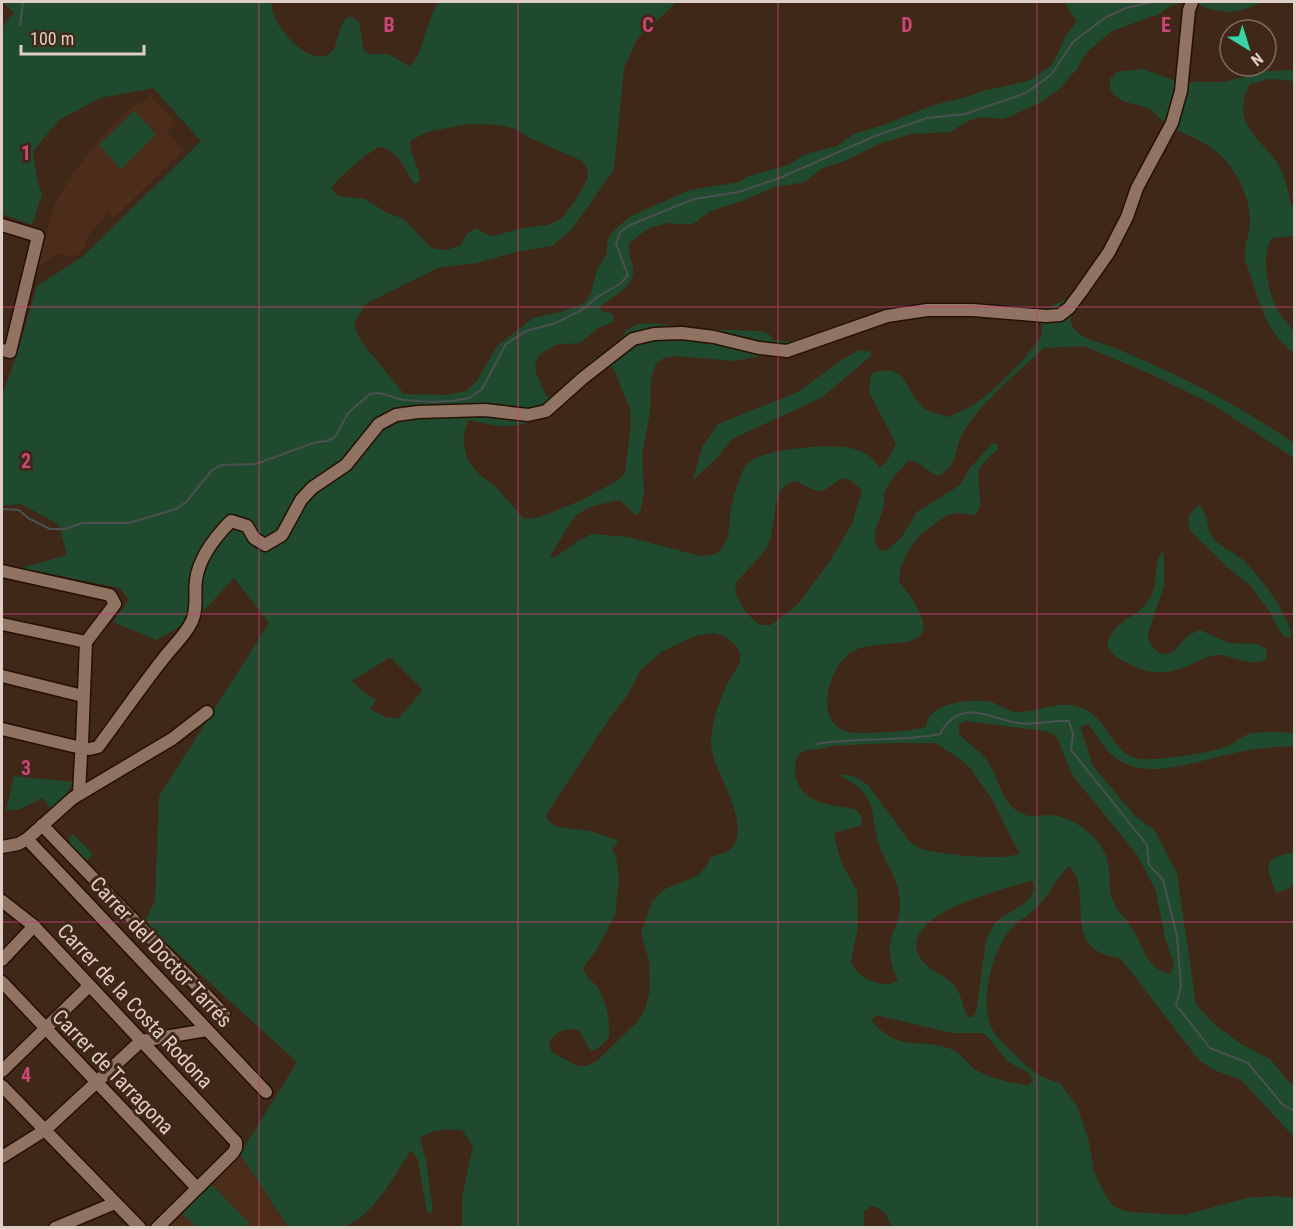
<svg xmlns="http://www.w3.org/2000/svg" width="1296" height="1229" font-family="'Roboto Condensed',sans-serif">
  <rect width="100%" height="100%" fill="#402819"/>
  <g fill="#4c2d1a">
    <polygon points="150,95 177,123 167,133 184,150 115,217 108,212 89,235 83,250 78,255 68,257 58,253 38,267 54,205 73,174 102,136 137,103 139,105"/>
    <polygon points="240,1154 288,1227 164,1228"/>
  </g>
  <g fill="#1f4a2d" fill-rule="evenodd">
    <path d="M3 2H271C272 6 272 11 274 15 279 31 308 64 327 55 329 54 332 51 334 49 338 43 342 2 359 23L364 51 368 54H388L409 66C423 58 426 18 439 2H676L662 16 638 37 624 68 614 169 572 229 552 246 520 251 476 263 438 268 365 304 354 325 361 341 404 394 446 395 466 391 477 381 497 346 533 318 561 312 583 304 590 296 598 267 607 254V244L610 235 621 224 633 215 690 190 740 182 748 176 788 165 806 154 837 146 854 134 883 125 934 105 966 97 986 90 1028 81 1052 65 1065 37 1077 21 1068 9 1065 2H1262C1238 14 1223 15 1199 5L1192 27 1188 82H1223L1268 71 1294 70V81L1269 79 1250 84C1228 125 1263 138 1280 168 1286 179 1288 192 1291 204L1294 208V236L1272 238C1260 256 1268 292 1278 311 1282 319 1292 326 1294 334 1296 340 1294 348 1294 353 1263 331 1258 294 1245 260 1243 247 1249 236 1250 224 1251 199 1237 169 1219 154 1206 142 1189 136 1174 129L1144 191 1129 229 1108 266 1075 308 1070 320C1076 339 1093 340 1110 346 1174 372 1237 404 1294 443V458L1212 404 1150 374 1084 346 1044 348C1017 373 986 398 965 429 953 447 961 464 938 476 927 471 921 463 909 460 900 470 891 479 885 491 882 497 885 498 884 505 881 519 868 537 879 550L885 551 901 538 917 512 960 485 970 468 993 443 998 444V449C991 456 981 463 979 472 975 487 987 503 975 515L956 513 947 515 921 534 911 546 901 567 899 582C907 591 930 621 922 633 913 649 869 639 850 653 825 672 812 732 857 733 880 733 904 732 926 727 928 702 972 698 991 702 999 704 1008 712 1016 712 1043 712 1066 695 1091 713 1109 725 1115 756 1140 759 1158 761 1213 753 1230 745 1237 742 1241 736 1249 734 1264 731 1280 732 1294 733V746C1276 747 1258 748 1239 752 1206 758 1154 780 1122 762 1105 753 1099 738 1088 724L1081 726V729L1093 766 1135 816 1152 828 1156 833 1177 874 1196 1004 1216 1026 1243 1045 1270 1059 1289 1082 1294 1085V1137L1241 1080 1214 1070 1199 1060 1121 959C1114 956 1105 956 1099 952 1067 934 1092 889 1069 866 1056 878 1050 894 1038 906 1030 915 1018 920 1010 930 993 950 983 992 988 1017 990 1031 1001 1041 1011 1051 1025 1065 1040 1079 1060 1083L1077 1106 1089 1142 1094 1171 1102 1189 1112 1205 1120 1209 1129 1212 1184 1215 1247 1198 1275 1196 1294 1198V1227H891C889 1217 883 1208 872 1206L864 1211V1227H462V1197L473 1146 462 1130C446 1129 433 1129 420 1138L426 1160 433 1212 427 1213 418 1160 411 1150C395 1174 371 1223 339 1227 323 1229 304 1227 288 1227L240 1154 297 1062 144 923 155 901 159 796 269 623 234 578 200 615 156 640 113 622 129 600 120 588 21 568 67 555 59 525 21 504 2 506V395L14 363 37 286 82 257 201 141 153 88 100 98 59 120 33 151 37 180 42 194 32 225 2 214V27L14 13ZM1180 3H1185L1176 81 1143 69 1117 72 1110 79V89C1122 105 1129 102 1145 107 1153 110 1159 118 1165 123L1110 241 1070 297 1048 308 977 303 920 304 891 309 789 342 773 340 770 335 760 331 697 329 652 323 637 324 627 330 616 344 595 358 575 375 558 392 547 398 536 373 535 364 539 355 555 345 580 343 598 328 613 322 614 317 611 313 602 312 600 307C612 296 637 286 633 267 631 258 627 252 630 242L649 228 668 223 691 225 711 211 742 201 775 187 805 182 821 169 845 161 881 143 911 134 950 132 968 121 981 117 1001 119 1009 117 1041 102 1058 90 1077 69 1087 52 1112 31 1159 14 1171 6ZM467 124 499 125 513 128 530 138 582 161 587 168 588 178 576 200 562 218 548 225 522 228 494 236 488 235 476 228 467 234 461 245 447 250 435 249 429 246 404 219 385 212 365 199 338 196 331 189C336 179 368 152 379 147 399 149 404 170 415 184L417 183 420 180C419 166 410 155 410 141L427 132ZM960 314C981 315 1025 314 1042 324 1042 329 1042 334 1040 338 1027 358 991 395 970 407 963 410 956 413 949 417 942 415 931 413 925 409 904 392 907 359 871 374L869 392 896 444 887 461 879 468C875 458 865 452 854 449 835 443 761 448 747 464 744 467 742 472 741 476 737 486 733 497 731 507 728 526 733 538 716 554L700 556 628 537 592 534 578 541 554 558 550 556 574 517 589 507 619 500C627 504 629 512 636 515L640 512 644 492 642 454 650 413 651 379 656 364 664 358 674 356 734 361 765 355 782 356 892 321ZM613 367 630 409 631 424 625 473 618 480 582 500 540 517 524 519 496 487 480 475 468 461 463 440 468 420C481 422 496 427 510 426 548 424 575 390 605 368ZM842 478 850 480 862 490 852 524 831 559 799 603 771 625H760C749 617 732 597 736 583 746 570 759 560 767 546 778 527 769 484 796 481L813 490 823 491ZM714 633C725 636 738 643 740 655 741 667 732 674 727 684 719 701 710 727 711 746 713 770 751 822 733 846 727 855 718 853 710 858L706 867 697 876 665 889 652 901 641 933 649 961 650 991 645 1009 638 1021 598 1060 587 1066H577L555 1054 551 1050 549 1043C554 1032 567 1026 579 1031L591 1051 599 1048 609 1037C610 1021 607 1001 597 987 592 980 585 977 583 968L597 949 615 915 619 878 616 856 611 848 617 843V840L590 831 558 827 548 821 546 815 609 719 628 694 640 671 661 652 695 636ZM390 657 423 690 399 718H387L370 709 376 700 362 691 352 681ZM967 721 1043 731 1052 733 1058 739 1072 775 1138 856 1156 891 1165 938 1174 965 1170 974C1145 969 1144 945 1131 927 1126 918 1117 911 1113 901 1106 883 1114 868 1102 848 1091 830 1071 817 1050 815 1041 815 1031 818 1023 814 1001 804 1000 780 988 762 981 751 968 744 959 734V724ZM889 743H936L964 762 971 769 993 801 1019 853C1010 862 936 854 922 849 917 847 913 844 909 841L867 784 854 776 838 774C846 780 857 784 864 793 875 807 873 825 878 841 885 866 900 876 900 906 900 916 896 924 893 933 886 950 891 965 898 981 883 990 856 978 851 961L858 927 857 891 842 864 834 836 836 832 860 826C864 819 861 814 855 809 830 805 799 804 795 773 795 767 795 760 799 755 807 746 821 752 831 746ZM1032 880C1041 902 1011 909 998 920 992 926 989 933 986 941L976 1013 972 1017H968C961 1007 963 994 953 984 943 974 924 968 918 954 902 912 1005 890 1032 880ZM876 1015 952 1033H982L988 1037 1007 1061 1030 1074 1033 1081 1029 1085H1024C1008 1082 990 1078 976 1070 967 1064 961 1053 951 1049 915 1036 904 1055 871 1021Z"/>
    <polygon points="134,111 156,134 121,169 99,145"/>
    <polygon points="860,350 871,352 871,356 821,398 732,439 714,461 693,480 702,447 718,424 798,392 843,359"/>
    <path d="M1199 505C1209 514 1206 528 1213 538 1221 548 1234 552 1243 560 1258 574 1292 617 1291 638L1284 636 1278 629 1271 614 1250 585 1235 574 1192 533C1185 521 1188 513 1199 505Z"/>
    <path d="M1164 550V586L1148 633C1148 640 1150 645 1156 650 1170 661 1176 648 1184 640 1188 635 1194 632 1200 630L1229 643 1258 644 1267 650 1266 659C1253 669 1231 654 1216 655 1205 656 1196 663 1185 667 1164 675 1147 674 1127 663 1118 658 1111 655 1107 645 1115 617 1137 620 1150 598 1160 582 1151 562 1164 550Z"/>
    <polygon points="14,776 74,782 64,798 51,809 43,798 20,809 6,811"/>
    <polygon points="73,834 93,854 84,863 67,845 71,841 68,838"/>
    <polygon points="1294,852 1294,883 1288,889 1276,893 1268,870 1270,861 1278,856"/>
    <polygon points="210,1183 249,1223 244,1227 196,1227 180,1212"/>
  </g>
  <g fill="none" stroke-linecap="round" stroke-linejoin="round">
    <g stroke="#4b5050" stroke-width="2">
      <polyline points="20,25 23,2"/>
      <polyline points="2,509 19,510 28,518 50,529 65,529 82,523 129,523 176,509 186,502 212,470 222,465 256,464 316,442 327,441 335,437 348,413 370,394 380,393 403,400 433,402 452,401 469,398 482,389 506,344 526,331 556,323 585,308 597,297 620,284 628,275 616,244 620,232 630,225 694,199 739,192 782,177 875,136 927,118 965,114 1026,93 1051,75 1073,42 1106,17 1126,8 1152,2"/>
      <path d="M816 744C857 737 899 742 940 734 960 697 988 718 1018 723 1033 726 1053 720 1069 721L1073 734 1071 750 1147 845 1149 865 1163 880 1177 936 1181 987 1176 1005 1210 1048 1248 1063 1282 1104 1294 1111"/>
    </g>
    <defs>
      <g id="minor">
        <polyline points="2,225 38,236 10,352 2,350"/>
        <polyline points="2,571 110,595 115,604 86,642 82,743"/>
        <polyline points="2,624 86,642"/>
        <polyline points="2,676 83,696"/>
        <polyline points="2,729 77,747"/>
        <path d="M89 749 98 747C121 716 143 684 167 654 176 643 186 634 192 621 198 608 194 594 196 580 199 558 216 536 231 521L247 526 254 538 265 545 282 535 301 500 312 488 346 465 379 424 396 415 418 412 485 410 528 415 546 411 583 378 633 339 654 334 682 333 714 337 759 348 787 351 887 316 927 310H973L1046 316 1060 315 1069 308 1081 292 1109 252 1127 217 1137 188 1172 123 1181 91 1189 10 1192 2"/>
        <polyline points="79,794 81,755"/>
        <polyline points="42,825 224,1014"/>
        <polyline points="27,839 266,1092"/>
        <polyline points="2,847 18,844 27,839 73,798 172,739 207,712"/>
        <polyline points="2,901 34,926 236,1142 236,1148 233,1153 157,1228"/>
        <polyline points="2,960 34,926"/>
        <polyline points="2,982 197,1188"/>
        <polyline points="2,1071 89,986"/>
        <polyline points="2,1086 140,1228"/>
        <polyline points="2,1157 45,1130 141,1041 207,1030"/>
        <polyline points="55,1228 115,1203"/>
      </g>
    </defs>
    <use href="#minor" stroke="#261003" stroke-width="15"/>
    <use href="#minor" stroke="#907362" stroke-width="12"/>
  </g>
  <path fill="none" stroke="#c94676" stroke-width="1.5" stroke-opacity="0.55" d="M259 2V1228M518 2V1228M778 2V1228M1037 2V1228M2 307H1294M2 614H1294M2 922H1294"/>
  <g text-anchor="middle" stroke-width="6" stroke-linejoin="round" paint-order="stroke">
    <g font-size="21" fill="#decec5" stroke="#402819">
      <text transform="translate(161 952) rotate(47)" y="7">Carrer del Doctor Tarrés</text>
      <text transform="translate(135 1006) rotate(47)" y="7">Carrer de la Costa Rodona</text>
      <text transform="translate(113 1072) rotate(46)" y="7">Carrer de Tarragona</text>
    </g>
  </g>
  <g font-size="20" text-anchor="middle" font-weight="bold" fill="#c94676" stroke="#402819" stroke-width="6" stroke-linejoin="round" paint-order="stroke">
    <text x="389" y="32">B</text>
    <text x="648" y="32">C</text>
    <text x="907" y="32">D</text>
    <text x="1166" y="32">E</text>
    <text x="26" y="160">1</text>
    <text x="26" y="468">2</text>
    <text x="26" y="775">3</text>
    <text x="26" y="1082">4</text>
  </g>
  <rect width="1296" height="1229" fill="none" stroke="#decec5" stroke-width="6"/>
  <g transform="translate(1248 48) rotate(142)"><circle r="28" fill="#402819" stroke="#7f6a5e" stroke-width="1.5"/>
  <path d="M0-4.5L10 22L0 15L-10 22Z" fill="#36d4a7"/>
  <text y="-9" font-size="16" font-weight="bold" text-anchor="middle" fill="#decec5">N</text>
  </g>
  <path d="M21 45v9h123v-9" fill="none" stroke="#decec5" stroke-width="3"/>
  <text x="30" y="45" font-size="18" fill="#decec5" stroke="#402819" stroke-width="4.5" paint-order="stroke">100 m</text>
</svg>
